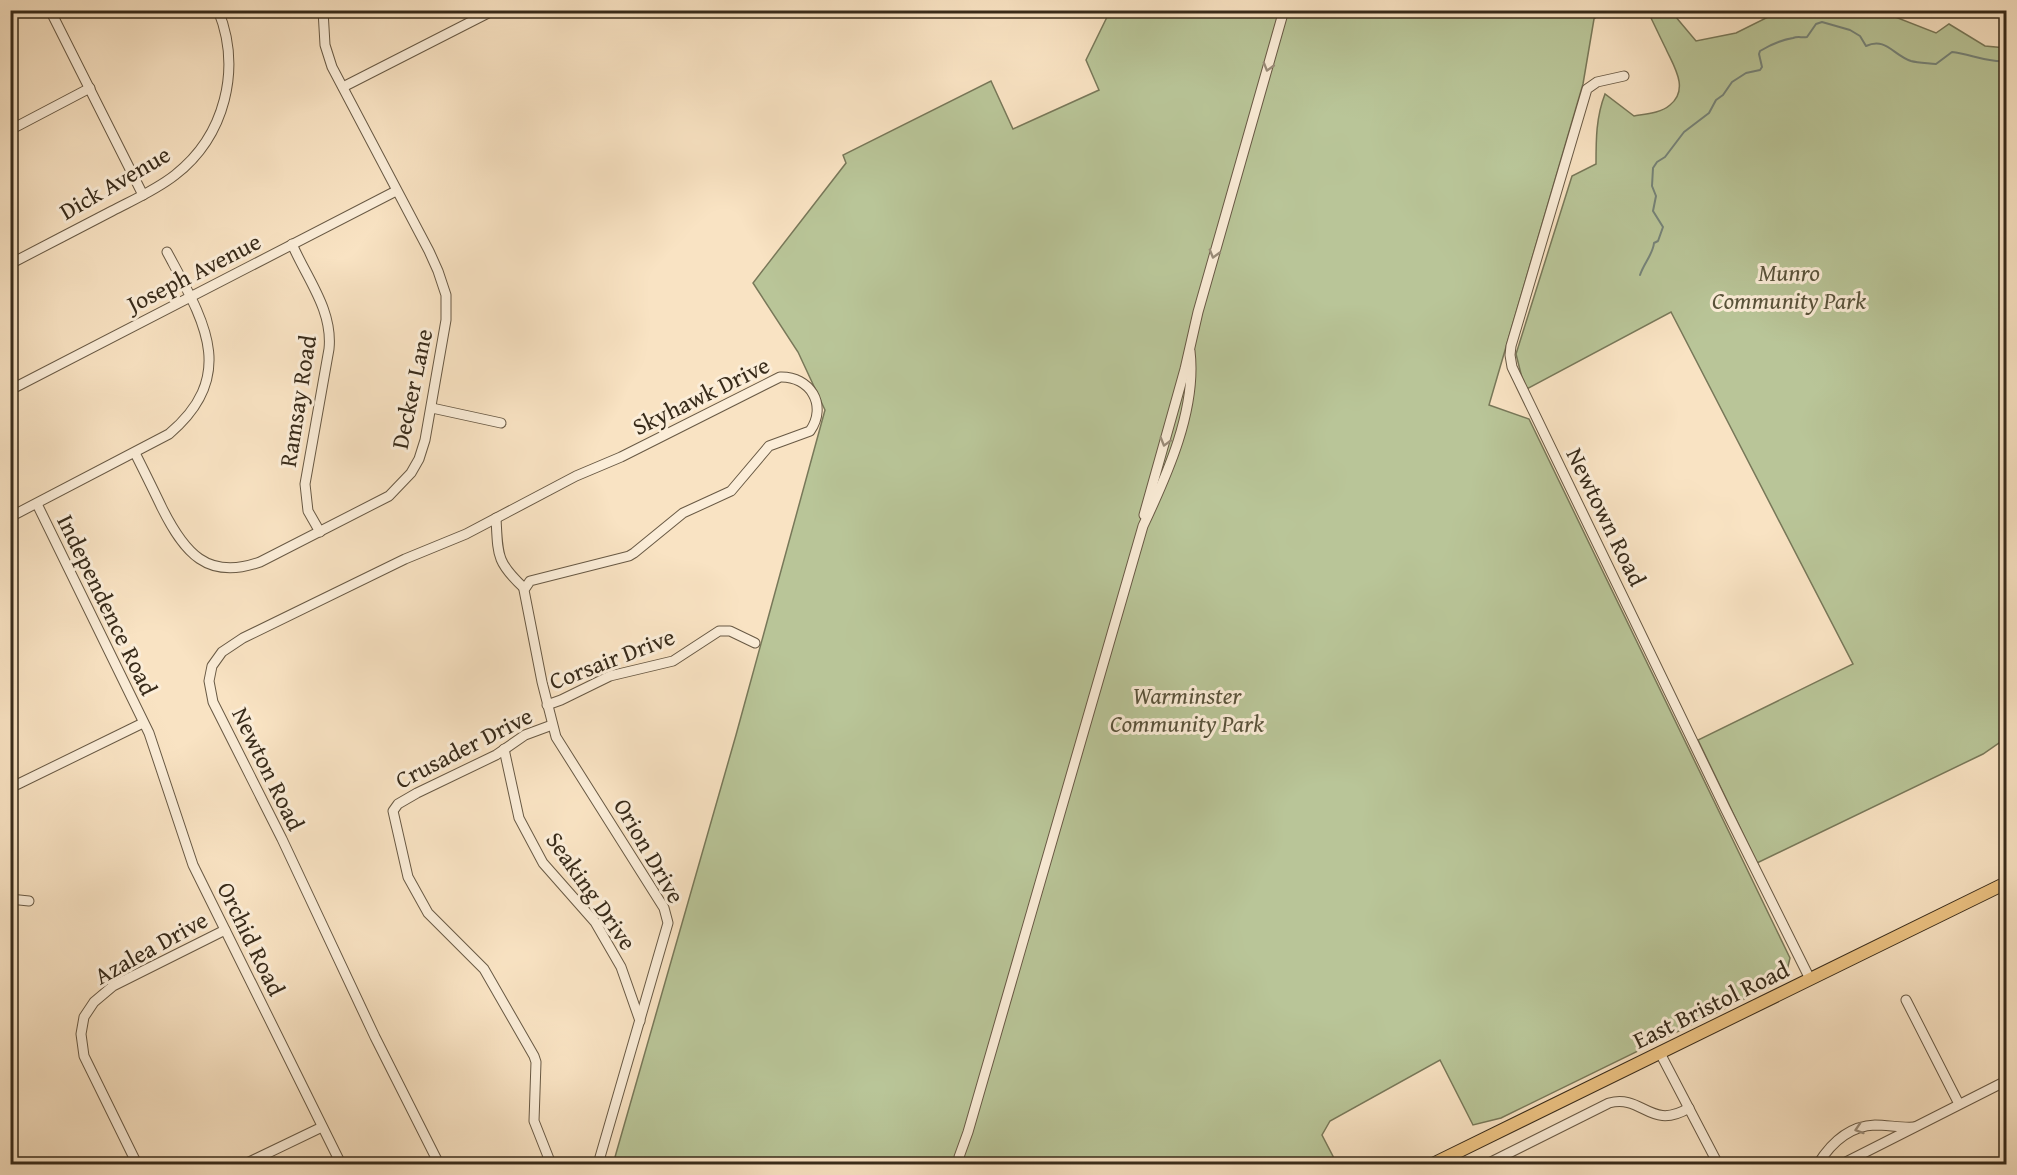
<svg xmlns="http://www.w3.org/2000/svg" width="2017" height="1175" font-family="'Gentium Book Plus',serif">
  <rect width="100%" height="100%" fill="#f9e3c3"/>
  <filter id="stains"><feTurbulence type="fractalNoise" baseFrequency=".00333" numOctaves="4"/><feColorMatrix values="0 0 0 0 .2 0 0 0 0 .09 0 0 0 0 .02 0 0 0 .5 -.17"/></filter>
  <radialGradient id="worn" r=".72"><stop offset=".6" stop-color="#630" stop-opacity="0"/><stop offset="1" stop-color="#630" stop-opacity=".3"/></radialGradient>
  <g fill="#b9c598" stroke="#787859" stroke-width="1.5">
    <polygon points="1110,11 1604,11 1594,19 1583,84 1489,405 1529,419 1790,958 1785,979 1501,1118 1473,1125 1440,1060 1330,1121 1322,1135 1337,1164 613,1164 736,735 825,410 798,352 753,283 846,163 843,155 991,81 1013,129 1099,90 1086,60"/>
    <path d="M1813 11H1880L1936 33 1949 24 1985 46 2006 48V738L1983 754 1757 863 1698 740 1853 664 1671 312 1525 390 1516 354 1572 176 1596 164C1596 140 1596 117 1605 94L1634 116C1646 114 1661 113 1670 105 1690 89 1673 65 1666 49 1660 37 1655 26 1649 14L1675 16 1696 41 1736 33 1768 17 1806 14Z"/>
  </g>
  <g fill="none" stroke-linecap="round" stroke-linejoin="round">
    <path stroke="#758379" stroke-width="2" d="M1640 275C1644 263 1653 254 1654 243L1658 241 1663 227 1653 211 1656 196 1652 186 1653 168 1657 162 1665 157 1684 132 1709 113 1716 100 1723 95 1732 82 1746 73 1760 70 1762 67 1759 54 1760 51C1770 45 1781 40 1793 38 1798 36 1802 38 1807 37L1816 24 1822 22 1850 30 1860 36 1866 46C1886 37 1893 55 1911 61 1918 63 1928 63 1936 64L1952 52C1970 54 1989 63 2006 61"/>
    <defs>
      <g id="minor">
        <polyline points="50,10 143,195"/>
        <polyline points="1624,76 1597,82 1587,89 1511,346 1510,355 1512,367 1725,808 1810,979"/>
        <polyline points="343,87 494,10"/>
        <polyline points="10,130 90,88"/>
        <path d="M292 244C307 279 333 310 329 349L305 484 308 511 320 532"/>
        <path d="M10 264C44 246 78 229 112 211 133 200 156 190 175 175 225 136 242 69 218 10"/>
        <polyline points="10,390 396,191"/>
        <polyline points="432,408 501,423"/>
        <path d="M135 453C144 471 153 489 162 508 184 552 207 581 260 562L389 496 411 473 419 459 425 440 446 320V295L438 271 429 251 332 67 325 45 323 10"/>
        <polyline points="37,504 149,733 193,865 341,1164"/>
        <polyline points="1144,515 1185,369 1198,312 1284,10"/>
        <path d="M10 517 169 434C240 374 202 318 167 252"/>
        <path d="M496 518C498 555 496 562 524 588"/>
        <polyline points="547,705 561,700 610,676 673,661 719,631 730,631 755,643"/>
        <polyline points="504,749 519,818 543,863 595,922 621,967 640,1021"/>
        <polyline points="10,788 143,723"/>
        <polyline points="10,899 29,901"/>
        <polyline points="1906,1000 1959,1104"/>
        <polyline points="1660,1053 1718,1164"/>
        <path d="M959 1157 968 1132 1143 526C1167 475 1197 409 1190 351"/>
        <polyline points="137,1164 84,1056 81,1034 84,1017 94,1002 113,986 225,930"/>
        <polyline points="245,1164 322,1127"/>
        <path d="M439 1164 375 1037 282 839 213 702 209 681 212 666 222 652 243 638 405 559 466 534 576 476 621 457 780 377C810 376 828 405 810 431L769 446 731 491 683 513 634 553 629 556 530 581 524 590 542 682 556 737 664 908 668 923 598 1164"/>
        <polyline points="551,1164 534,1121 536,1062 534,1056 484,969 428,913 408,877 393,811 398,804 417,793 496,755 525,735 552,725"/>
        <path d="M1487 1164 1609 1103C1643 1094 1650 1131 1689 1108"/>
        <path d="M1818 1164C1831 1143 1849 1126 1875 1125 1888 1125 1901 1128 1914 1127"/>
        <polyline points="1842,1164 2006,1081"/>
      </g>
      <polyline id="major" points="1433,1164 2006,883"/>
    </defs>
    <use href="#minor" stroke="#685944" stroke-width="11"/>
    <use href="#major" stroke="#382b1a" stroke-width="14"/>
    <use href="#minor" stroke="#fbedd8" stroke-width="9"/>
    <use href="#major" stroke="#ecc282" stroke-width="12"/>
  </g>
  <defs><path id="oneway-chevron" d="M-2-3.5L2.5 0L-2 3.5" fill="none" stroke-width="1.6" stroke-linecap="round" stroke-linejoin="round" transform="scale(1.5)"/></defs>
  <g stroke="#9a8c79">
    <use href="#oneway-chevron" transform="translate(1268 67) rotate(106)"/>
    <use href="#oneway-chevron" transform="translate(1214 254) rotate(106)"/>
    <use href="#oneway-chevron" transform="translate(1165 442) rotate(106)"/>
    <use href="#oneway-chevron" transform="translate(1859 1129) rotate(162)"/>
  </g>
  <g text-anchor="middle" stroke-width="6" stroke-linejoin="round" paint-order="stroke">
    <g font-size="24" fill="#382b1a" stroke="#fbedd8">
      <text transform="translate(115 183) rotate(-30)" y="8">Dick Avenue</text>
      <text transform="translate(194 273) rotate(-27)" y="8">Joseph Avenue</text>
      <text transform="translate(412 389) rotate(-78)" y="8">Decker Lane</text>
      <text transform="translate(701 396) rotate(-26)" y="8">Skyhawk Drive</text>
      <text transform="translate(298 401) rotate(-81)" y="8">Ramsay Road</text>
      <text transform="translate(1606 517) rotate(64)" y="8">Newtown Road</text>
      <text transform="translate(107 605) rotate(64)" y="8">Independence Road</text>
      <text transform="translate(612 659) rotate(-21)" y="8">Corsair Drive</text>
      <text transform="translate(464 748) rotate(-27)" y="8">Crusader Drive</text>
      <text transform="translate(268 769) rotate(64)" y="8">Newton Road</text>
      <text transform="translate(649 851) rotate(60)" y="8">Orion Drive</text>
      <text transform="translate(591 891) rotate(55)" y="8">Seaking Drive</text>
      <text transform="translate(251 939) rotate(64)" y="8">Orchid Road</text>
      <text transform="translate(151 948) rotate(-29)" y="8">Azalea Drive</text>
      <text transform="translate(1711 1005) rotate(-26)" y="8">East Bristol Road</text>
    </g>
    <g font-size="24" font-style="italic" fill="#58523a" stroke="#fbedd8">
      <text x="1789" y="281">Munro<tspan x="1789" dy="28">Community Park</tspan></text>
      <text x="1187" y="704">Warminster<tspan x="1187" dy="28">Community Park</tspan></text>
    </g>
  </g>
  <rect width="2017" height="1175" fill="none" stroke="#f9e3c3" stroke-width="36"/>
  <rect x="12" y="12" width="1993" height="1151" fill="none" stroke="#382b1a" stroke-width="3"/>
  <rect x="18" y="18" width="1981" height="1139" fill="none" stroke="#382b1a" stroke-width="1.5"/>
  <rect width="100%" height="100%" filter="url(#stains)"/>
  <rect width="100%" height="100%" fill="url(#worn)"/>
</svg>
